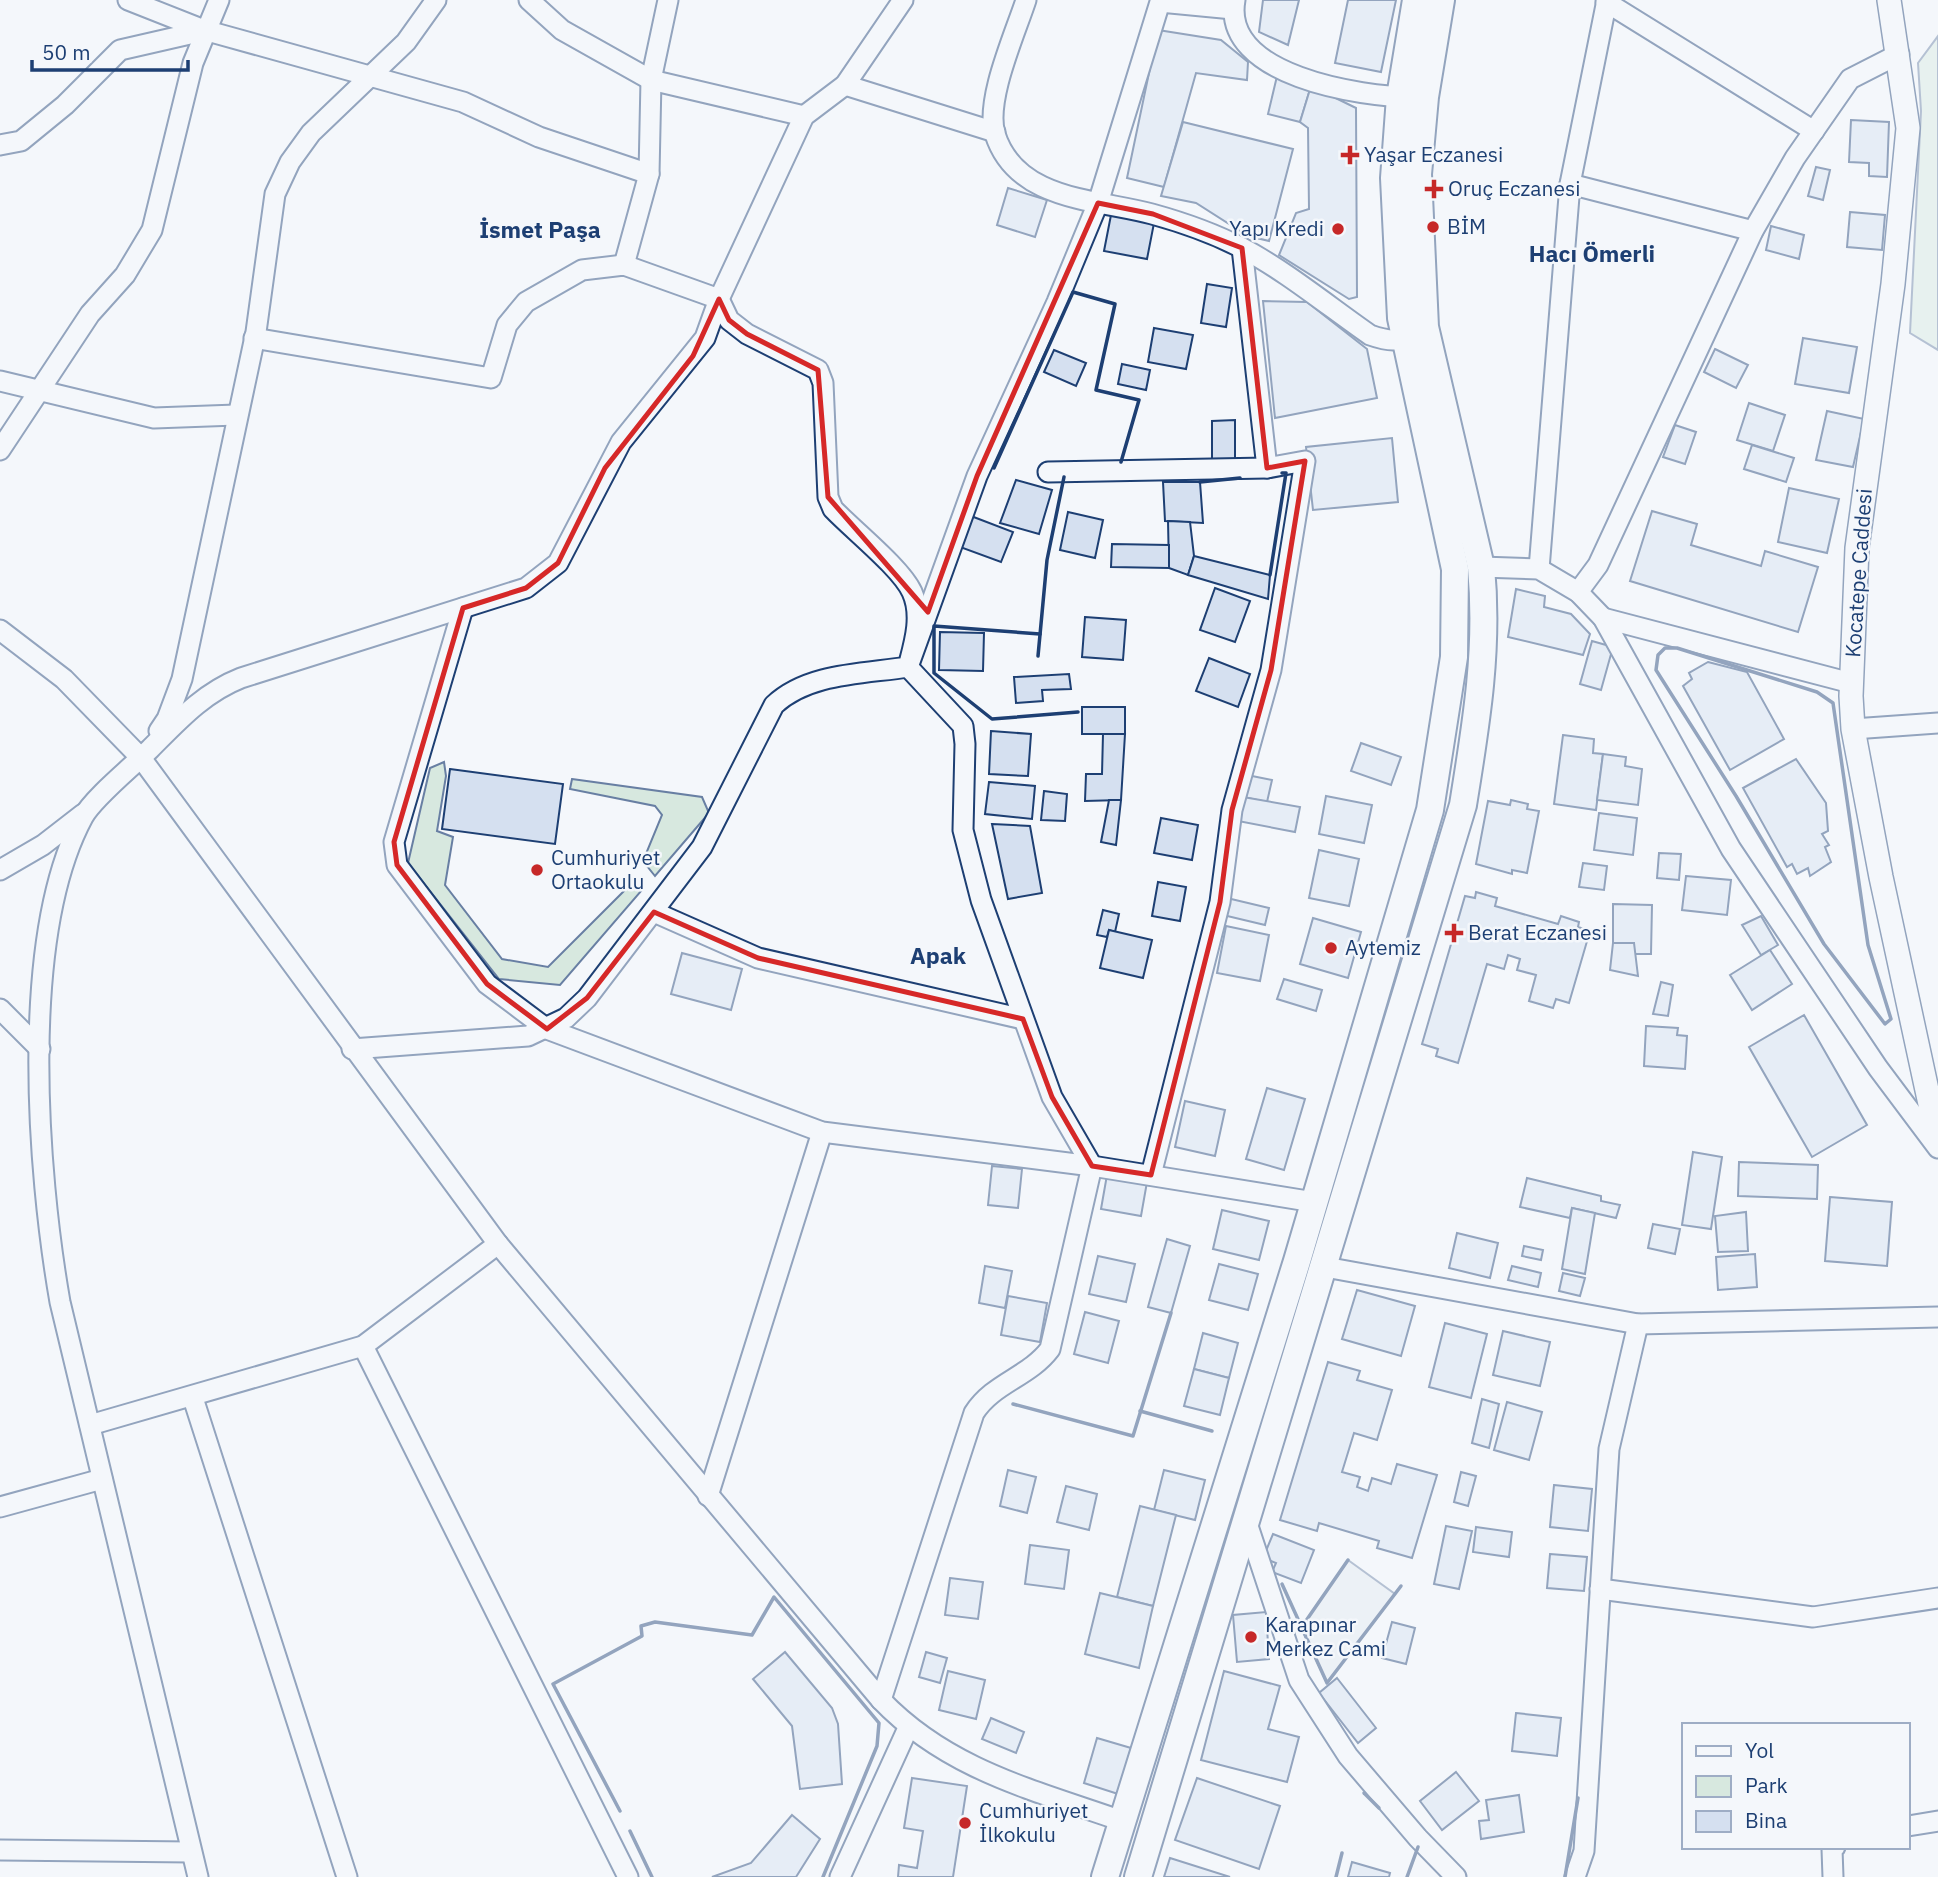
<svg xmlns="http://www.w3.org/2000/svg" width="1938" height="1877" font-family="'IBM Plex Sans',sans-serif">
  <rect width="100%" height="100%" fill="#f4f7fb"/>
  <g fill="#d7e8df" stroke="#687fa3" stroke-width="2">
    <polygon points="1938,36 1938,350 1910,333 1921,111 1918,63"/>
    <polygon points="444,762 446,776 437,831 453,837 445,885 502,959 548,967 630,885 642,890 560,985 499,979 408,863 430,768"/>
    <polygon points="572,779 702,797 709,813 655,876 643,861 662,815 655,806 570,789"/>
  </g>
  <polygon fill="#e3e8f0" stroke="#687fa3" stroke-width="2" points="1348,1560 1395,1594 1327,1683 1301,1628"/>
  <g fill="#d5e0f0" stroke="#1d3f73" stroke-width="2">
    <polygon points="1263,0 1299,0 1288,45 1259,32"/>
    <polygon points="1348,0 1396,0 1381,72 1335,63"/>
    <polygon points="1158,30 1221,40 1248,62 1247,80 1196,73 1164,187 1127,178"/>
    <polygon points="1278,72 1311,86 1300,122 1268,114"/>
    <polygon points="1311,86 1356,108 1357,297 1349,299 1279,255 1296,213 1309,209 1308,128 1300,122"/>
    <polygon points="1851,120 1889,122 1887,177 1869,176 1869,163 1849,162"/>
    <polygon points="1183,122 1293,149 1269,241 1248,236 1196,203 1161,196"/>
    <polygon points="1816,167 1830,170 1823,200 1808,196"/>
    <polygon points="1008,188 1047,200 1035,237 997,225"/>
    <polygon points="1850,212 1885,215 1882,250 1847,247"/>
    <polygon points="1111,215 1154,223 1147,259 1104,251"/>
    <polygon points="1771,226 1804,235 1799,259 1766,250"/>
    <polygon points="1207,284 1232,288 1226,327 1201,323"/>
    <polygon points="1263,301 1307,302 1367,349 1377,398 1275,418"/>
    <polygon points="1154,328 1193,335 1186,369 1148,362"/>
    <polygon points="1803,338 1857,347 1849,393 1795,384"/>
    <polygon points="1715,349 1748,365 1736,388 1704,372"/>
    <polygon points="1054,350 1086,363 1076,386 1044,372"/>
    <polygon points="1122,364 1150,370 1146,390 1118,384"/>
    <polygon points="1749,403 1785,415 1773,451 1737,440"/>
    <polygon points="1827,411 1864,419 1853,467 1816,460"/>
    <polygon points="1235,420 1235,461 1212,462 1212,421"/>
    <polygon points="1675,425 1696,432 1685,464 1663,457"/>
    <polygon points="1392,438 1398,502 1313,510 1306,447"/>
    <polygon points="1752,445 1794,458 1786,482 1744,469"/>
    <polygon points="1016,480 1052,490 1039,534 1000,523"/>
    <polygon points="1163,482 1200,482 1203,523 1165,521"/>
    <polygon points="1789,488 1839,499 1827,553 1778,542"/>
    <polygon points="1652,511 1697,524 1691,545 1761,566 1765,551 1818,567 1798,632 1630,581"/>
    <polygon points="1068,512 1103,520 1095,558 1060,550"/>
    <polygon points="971,516 1013,532 1001,562 960,547"/>
    <polygon points="1168,521 1190,522 1194,556 1188,575 1169,568"/>
    <polygon points="1112,544 1169,545 1169,568 1111,567"/>
    <polygon points="1194,556 1270,575 1268,599 1188,575"/>
    <polygon points="1215,588 1250,601 1235,642 1200,630"/>
    <polygon points="1516,589 1545,596 1544,607 1571,614 1590,634 1583,655 1508,637"/>
    <polygon points="1085,617 1126,620 1123,660 1082,657"/>
    <polygon points="940,632 984,633 983,671 939,670"/>
    <polygon points="1592,641 1613,647 1601,690 1580,684"/>
    <polygon points="1209,658 1250,674 1238,707 1196,691"/>
    <polygon points="1708,662 1747,672 1784,739 1730,770 1683,686 1692,679 1689,673"/>
    <polygon points="1069,674 1071,689 1042,690 1043,701 1016,703 1014,677"/>
    <rect x="1082" y="707" width="43" height="27"/>
    <polygon points="991,731 1031,734 1028,776 989,774"/>
    <polygon points="1103,734 1125,734 1121,800 1085,801 1086,774 1102,774"/>
    <polygon points="1563,735 1594,739 1593,753 1603,754 1596,810 1554,804"/>
    <polygon points="1361,743 1401,757 1391,785 1351,771"/>
    <polygon points="1603,754 1626,757 1625,766 1642,769 1638,805 1597,800"/>
    <polygon points="1796,759 1826,803 1828,831 1822,834 1829,845 1825,847 1831,862 1810,876 1808,868 1797,874 1792,864 1787,867 1743,788"/>
    <polygon points="450,769 563,784 555,844 442,829"/>
    <polygon points="1247,775 1272,780 1267,802 1243,797"/>
    <polygon points="989,782 1035,786 1032,819 985,814"/>
    <polygon points="1044,791 1067,794 1065,821 1041,820"/>
    <polygon points="1326,796 1372,805 1364,843 1319,834"/>
    <polygon points="1243,797 1300,807 1295,832 1238,821"/>
    <polygon points="1109,800 1121,800 1116,845 1101,842"/>
    <polygon points="1511,800 1528,804 1527,809 1539,811 1527,873 1512,870 1512,874 1476,864 1488,801 1510,805"/>
    <polygon points="1599,813 1637,818 1633,855 1594,850"/>
    <polygon points="1161,818 1198,825 1192,860 1154,853"/>
    <polygon points="992,824 1030,826 1042,893 1008,899"/>
    <polygon points="1319,850 1359,859 1349,906 1309,898"/>
    <polygon points="1659,853 1681,854 1679,880 1657,878"/>
    <polygon points="1583,863 1607,866 1604,890 1579,887"/>
    <polygon points="1686,876 1731,880 1727,915 1682,910"/>
    <polygon points="1158,882 1186,887 1180,921 1152,916"/>
    <polygon points="1476,892 1497,898 1495,906 1558,924 1561,916 1579,922 1578,927 1590,931 1569,1003 1556,999 1553,1008 1529,1001 1536,975 1517,970 1520,959 1508,955 1504,969 1487,964 1458,1063 1436,1056 1438,1049 1422,1044 1465,896 1475,898"/>
    <polygon points="1227,898 1269,908 1265,925 1223,915"/>
    <polygon points="1613,904 1652,905 1651,954 1634,954 1634,943 1613,943"/>
    <polygon points="1103,910 1119,914 1115,932 1109,930 1107,937 1097,935"/>
    <polygon points="1761,916 1778,945 1761,955 1742,925"/>
    <polygon points="1313,918 1361,932 1348,978 1300,964"/>
    <polygon points="1226,926 1269,935 1260,981 1217,973"/>
    <polygon points="1109,930 1152,940 1143,978 1100,968"/>
    <polygon points="1613,943 1634,943 1638,976 1610,970"/>
    <polygon points="1770,950 1792,984 1752,1010 1730,975"/>
    <polygon points="682,953 742,969 731,1010 671,994"/>
    <polygon points="1284,979 1322,990 1316,1011 1277,999"/>
    <polygon points="1661,982 1673,985 1668,1016 1653,1014"/>
    <polygon points="1804,1015 1867,1125 1812,1157 1749,1047"/>
    <polygon points="1646,1026 1678,1028 1677,1035 1687,1036 1685,1069 1644,1066"/>
    <polygon points="1267,1088 1305,1099 1284,1170 1246,1159"/>
    <polygon points="1185,1101 1225,1110 1215,1156 1175,1147"/>
    <polygon points="1693,1152 1722,1157 1711,1229 1682,1225"/>
    <polygon points="1739,1162 1818,1165 1817,1199 1738,1196"/>
    <polygon points="992,1166 1022,1169 1018,1208 988,1205"/>
    <polygon points="1107,1175 1147,1182 1141,1216 1101,1209"/>
    <polygon points="1527,1178 1601,1196 1601,1201 1620,1205 1616,1218 1572,1208 1570,1218 1520,1207"/>
    <polygon points="1830,1197 1892,1202 1887,1266 1825,1261"/>
    <polygon points="1572,1208 1595,1213 1585,1274 1562,1269"/>
    <polygon points="1222,1210 1269,1221 1259,1260 1213,1249"/>
    <polygon points="1746,1212 1748,1251 1718,1252 1715,1216"/>
    <polygon points="1653,1224 1680,1229 1675,1254 1648,1248"/>
    <polygon points="1457,1233 1498,1243 1490,1278 1449,1268"/>
    <polygon points="1167,1239 1190,1246 1171,1313 1148,1307"/>
    <polygon points="1524,1246 1543,1250 1541,1260 1522,1256"/>
    <polygon points="1755,1254 1757,1287 1718,1290 1716,1257"/>
    <polygon points="1098,1256 1135,1264 1126,1302 1089,1294"/>
    <polygon points="1219,1264 1258,1274 1248,1310 1209,1300"/>
    <polygon points="985,1266 1012,1271 1005,1308 979,1303"/>
    <polygon points="1512,1266 1541,1273 1538,1287 1508,1280"/>
    <polygon points="1563,1273 1585,1278 1580,1296 1559,1291"/>
    <polygon points="1357,1290 1415,1306 1401,1356 1342,1339"/>
    <polygon points="1008,1296 1047,1303 1040,1342 1001,1335"/>
    <polygon points="1085,1312 1119,1321 1108,1363 1074,1354"/>
    <polygon points="1445,1323 1487,1334 1471,1398 1429,1387"/>
    <polygon points="1503,1331 1550,1342 1540,1386 1493,1375"/>
    <polygon points="1203,1333 1238,1343 1229,1378 1194,1369"/>
    <polygon points="1328,1362 1360,1371 1357,1380 1392,1390 1377,1440 1354,1433 1342,1472 1360,1477 1357,1487 1368,1491 1372,1478 1391,1484 1397,1464 1437,1475 1412,1558 1377,1548 1379,1541 1319,1523 1317,1531 1280,1520"/>
    <polygon points="1194,1369 1229,1378 1220,1415 1184,1406"/>
    <polygon points="1482,1399 1499,1404 1489,1448 1472,1443"/>
    <polygon points="1507,1402 1542,1412 1529,1460 1494,1450"/>
    <polygon points="1008,1470 1036,1477 1027,1513 1000,1506"/>
    <polygon points="1164,1470 1205,1480 1195,1520 1154,1510"/>
    <polygon points="1461,1472 1476,1476 1468,1506 1454,1502"/>
    <polygon points="1554,1485 1592,1489 1588,1531 1550,1527"/>
    <polygon points="1066,1486 1097,1494 1089,1530 1057,1522"/>
    <polygon points="1140,1506 1176,1515 1153,1606 1117,1597"/>
    <polygon points="1446,1526 1472,1531 1459,1589 1434,1584"/>
    <polygon points="1476,1527 1512,1532 1509,1557 1473,1552"/>
    <polygon points="1273,1534 1314,1550 1301,1583 1272,1572 1276,1563 1263,1558"/>
    <polygon points="1030,1545 1069,1550 1064,1589 1025,1584"/>
    <polygon points="1550,1554 1587,1557 1584,1591 1547,1588"/>
    <polygon points="950,1578 983,1582 978,1619 945,1615"/>
    <polygon points="1100,1593 1153,1606 1139,1668 1085,1654"/>
    <polygon points="1266,1612 1269,1659 1237,1662 1233,1615"/>
    <polygon points="1392,1622 1415,1628 1406,1664 1382,1658"/>
    <polygon points="785,1652 832,1708 838,1724 842,1784 800,1789 792,1726 753,1679"/>
    <polygon points="926,1652 947,1658 940,1683 919,1677"/>
    <polygon points="948,1671 985,1680 976,1719 939,1710"/>
    <polygon points="1224,1671 1280,1686 1268,1729 1299,1737 1287,1782 1201,1760"/>
    <polygon points="1337,1678 1376,1728 1358,1743 1319,1693"/>
    <polygon points="1516,1713 1561,1718 1557,1756 1512,1751"/>
    <polygon points="991,1718 1024,1732 1016,1753 982,1739"/>
    <polygon points="1097,1738 1131,1748 1118,1794 1084,1783"/>
    <polygon points="1456,1772 1479,1801 1442,1830 1420,1801"/>
    <polygon points="912,1778 967,1786 953,1877 898,1877 899,1865 917,1868 923,1831 904,1828"/>
    <polygon points="1197,1778 1280,1806 1259,1869 1175,1840"/>
    <polygon points="1519,1795 1524,1832 1481,1839 1479,1821 1489,1820 1486,1800"/>
    <polygon points="792,1815 820,1839 796,1877 712,1877 751,1863"/>
    <polygon points="1170,1858 1230,1877 1164,1877"/>
    <polygon points="1352,1862 1390,1873 1389,1877 1348,1877"/>
  </g>
  <g fill="none" stroke-linecap="round" stroke-linejoin="round">
    <defs>
      <g id="minor">
        <polyline points="128,0 204,30 463,102 539,137 649,174"/>
        <polyline points="529,0 562,30 651,80 804,116"/>
        <path d="M1026 0C1015 34 985 100 995 134 1016 201 1096 199 1152 214 1181 222 1215 234 1242 248 1283 269 1331 308 1370 335 1387 341 1400 343 1415 333"/>
        <path d="M1235 0C1221 76 1361 97 1414 97"/>
        <polyline points="1606,2 1814,131"/>
        <polyline points="845,85 995,132"/>
        <polyline points="0,145 21,141 65,105 120,50 203,31"/>
        <polyline points="1570,184 1753,231"/>
        <polyline points="624,265 649,174 651,80 668,0"/>
        <path d="M254 338 491 378 507 325 526 302 582 270 624 265 719 299 729 320 747 334 818 370 823 383 828 497 833 509C853 530 901 568 912 592 923 616 914 644 908 667L963 726 965 744 963 830 981 900 1052 1097 1092 1166 1050 1349C1029 1377 993 1383 974 1413L881 1700"/>
        <polyline points="0,381 154,418 236,415"/>
        <polyline points="0,450 90,314 125,275 152,230 193,63 219,0"/>
        <polyline points="1048,472 1267,468"/>
        <polyline points="1481,567 1539,569 1578,592 1603,618 1731,849 1878,1068 1938,1148"/>
        <polyline points="1539,569 1570,184 1607,0"/>
        <polyline points="1578,592 1598,565 1753,231 1795,158 1850,79 1899,54"/>
        <polyline points="463,608 394,842 397,865 487,984 547,1029 822,1132 1092,1166 1314,1202"/>
        <polyline points="1603,618 1851,683"/>
        <path d="M0 630 64 679 141 758 498 1244 881 1700C948 1770 1034 1790 1122 1821"/>
        <polyline points="1853,729 1938,723"/>
        <polyline points="159,731 167,719 182,679 256,332 275,194 290,162 311,133 406,42 436,0"/>
        <polyline points="0,870 43,845 83,814"/>
        <polyline points="654,912 758,958 1023,1019"/>
        <polyline points="0,1009 40,1049"/>
        <path d="M352 1049 528 1036 566 1018 587 998 702 847 774 705C808 673 863 674 908 667L977 476 1057 302 1098 203 1160 2 1233 9"/>
        <polyline points="1151,1175 1220,902 1232,810 1271,670 1305,461 1267,468 1242,248"/>
        <polyline points="1325,1267 1638,1324 1938,1317"/>
        <polyline points="363,1346 628,1877"/>
        <polyline points="193,1398 347,1877"/>
        <polyline points="90,1425 363,1346 498,1244"/>
        <polyline points="708,1496 822,1132"/>
        <polyline points="0,1507 102,1479"/>
        <polyline points="1247,1523 1299,1680 1348,1756 1418,1838 1456,1877"/>
        <polyline points="1600,1589 1813,1617 1938,1598"/>
        <polyline points="1908,1826 1938,1821"/>
        <polyline points="0,1850 191,1852"/>
        <path d="M198 1877 60 1302C37 1171 19 936 83 817 93 798 133 766 150 749 178 721 203 693 241 678L526 588 558 563 621 442 705 338 719 299 804 116 845 85 903 0"/>
        <polyline points="840,1877 908,1728"/>
        <polyline points="1575,1877 1584,1851 1609,1449 1638,1324"/>
        <polyline points="1833,1877 1832,1849 1835,1847"/>
      </g>
      <polyline id="tertiary" points="1889,0 1908,128 1893,284 1857,548 1851,696 1853,729 1881,877 1938,1141"/>
      <g id="secondary">
        <polyline points="1105,1877 1297,1261 1430,810 1454,657 1455,569 1401,318 1394,178 1400,97 1416,0"/>
        <path d="M1138 1877 1463 805C1476 725 1489 648 1481 567L1425 327 1418 174 1425 97 1441 0"/>
      </g>
    </defs>
    <use href="#minor" stroke="#1d3f73" stroke-width="23"/>
    <use href="#tertiary" stroke="#1d3f73" stroke-width="26"/>
    <use href="#secondary" stroke="#1d3f73" stroke-width="30"/>
    <use href="#minor" stroke="#f4f7fb" stroke-width="19"/>
    <use href="#tertiary" stroke="#f4f7fb" stroke-width="23"/>
    <use href="#secondary" stroke="#f4f7fb" stroke-width="26"/>
    <g stroke="#1d3f73" stroke-width="3.5">
      <polyline points="994,468 1073,292 1115,304 1096,390 1139,400 1121,462"/>
      <polyline points="1200,482 1240,478"/>
      <polyline points="1270,575 1286,473 1282,473"/>
      <polyline points="1040,634 934,626 934,673 992,719 1078,712"/>
      <polygon points="1665,648 1677,648 1817,692 1833,703 1868,945 1891,1019 1885,1024 1824,944 1736,796 1656,670 1658,655"/>
      <polyline points="1038,656 1047,560 1064,477"/>
      <polyline points="1013,1404 1133,1436 1171,1313"/>
      <polyline points="1140,1411 1212,1431"/>
      <polyline points="1282,1584 1327,1683 1401,1586"/>
      <polyline points="1301,1628 1348,1560"/>
      <polyline points="1364,1793 1379,1808"/>
      <polyline points="620,1811 553,1684 642,1636 641,1626 655,1622 752,1635 774,1597 879,1723 877,1746 823,1877"/>
      <polyline points="630,1831 652,1877"/>
      <polyline points="1336,1877 1342,1853"/>
      <polyline points="1407,1877 1418,1847"/>
      <polyline points="1565,1877 1578,1798"/>
    </g>
  </g>
  <path d="M0 0H1938V1877H0ZM1098 203 1153 214 1242 248 1267 468 1305 461 1271 670 1232 810 1220 902 1151 1175 1092 1166 1052 1097 1023 1019 758 958 654 912 587 998 547 1029 487 984 397 865 394 842 463 608 526 588 558 563 605 468 693 356 719 299 729 320 747 334 818 370 828 497 928 612 977 476Z" fill="#f4f7fb" fill-opacity=".55" fill-rule="evenodd"/>
  <path fill="none" stroke="#d62828" stroke-width="5" stroke-linejoin="round" d="M1098 203 1153 214 1242 248 1267 468 1305 461 1271 670 1232 810 1220 902 1151 1175 1092 1166 1052 1097 1023 1019 758 958 654 912 587 998 547 1029 487 984 397 865 394 842 463 608 526 588 558 563 605 468 693 356 719 299 729 320 747 334 818 370 828 497 928 612 977 476Z"/>
  <g fill="#c62828" stroke="#f4f7fb" stroke-width="2.5">
    <path d="M1346.5 144.5h7v7h7v7h-7v7h-7v-7h-7v-7h7z"/>
    <path d="M1430.5 178.5h7v7h7v7h-7v7h-7v-7h-7v-7h7z"/>
    <circle cx="1433" cy="227" r="7"/>
    <circle cx="1338" cy="229" r="7"/>
    <circle cx="537" cy="870" r="7"/>
    <path d="M1450.5 922.5h7v7h7v7h-7v7h-7v-7h-7v-7h7z"/>
    <circle cx="1331" cy="948" r="7"/>
    <circle cx="1251" cy="1637" r="7"/>
    <circle cx="965" cy="1823" r="7"/>
  </g>
  <g text-anchor="middle" stroke-width="5" stroke-linejoin="round" paint-order="stroke">
    <g font-size="21" fill="#1d3f73" stroke="#f4f7fb" text-anchor="start">
      <text x="1364" y="162">Yaşar Eczanesi</text>
      <text x="1448" y="196">Oruç Eczanesi</text>
      <text x="1447" y="234">BİM</text>
      <text x="1324" y="236" text-anchor="end">Yapı Kredi</text>
      <text x="551" y="865">Cumhuriyet<tspan x="551" dy="24">Ortaokulu</tspan></text>
      <text x="1468" y="940">Berat Eczanesi</text>
      <text x="1345" y="955">Aytemiz</text>
      <text x="1265" y="1632">Karapınar<tspan x="1265" dy="24">Merkez Cami</tspan></text>
      <text x="979" y="1818">Cumhuriyet<tspan x="979" dy="24">İlkokulu</tspan></text>
    </g>
    <g font-size="21" fill="#1d3f73" stroke="#f4f7fb">
      <text transform="translate(1859 573) rotate(-86)" y="7">Kocatepe Caddesi</text>
    </g>
    <g font-size="23" font-weight="bold" fill="#1d3f73" stroke="#f4f7fb">
      <text x="540" y="238">İsmet Paşa</text>
      <text x="1592" y="262">Hacı Ömerli</text>
      <text x="938" y="964">Apak</text>
    </g>
  </g>
  <rect x="1682" y="1723" width="228" height="126" fill="#f4f7fb" stroke="#9eadc5" stroke-width="2"/>
  <rect x="1696" y="1746" width="35" height="10" fill="#f4f7fb" stroke="#9eadc5" stroke-width="2"/>
  <text x="1745" y="1758" font-size="21" fill="#1d3f73">Yol</text>
  <rect x="1696" y="1776" width="35" height="21" fill="#d7e8df" stroke="#9eadc5" stroke-width="2"/>
  <text x="1745" y="1793" font-size="21" fill="#1d3f73">Park</text>
  <rect x="1696" y="1811" width="35" height="21" fill="#d5e0f0" stroke="#9eadc5" stroke-width="2"/>
  <text x="1745" y="1828" font-size="21" fill="#1d3f73">Bina</text>
  <path d="M32 60v10h156v-10" fill="none" stroke="#1d3f73" stroke-width="3.5"/>
  <text x="42" y="60" font-size="21" fill="#1d3f73" stroke="#f4f7fb" stroke-width="5" paint-order="stroke">50 m</text>
</svg>
